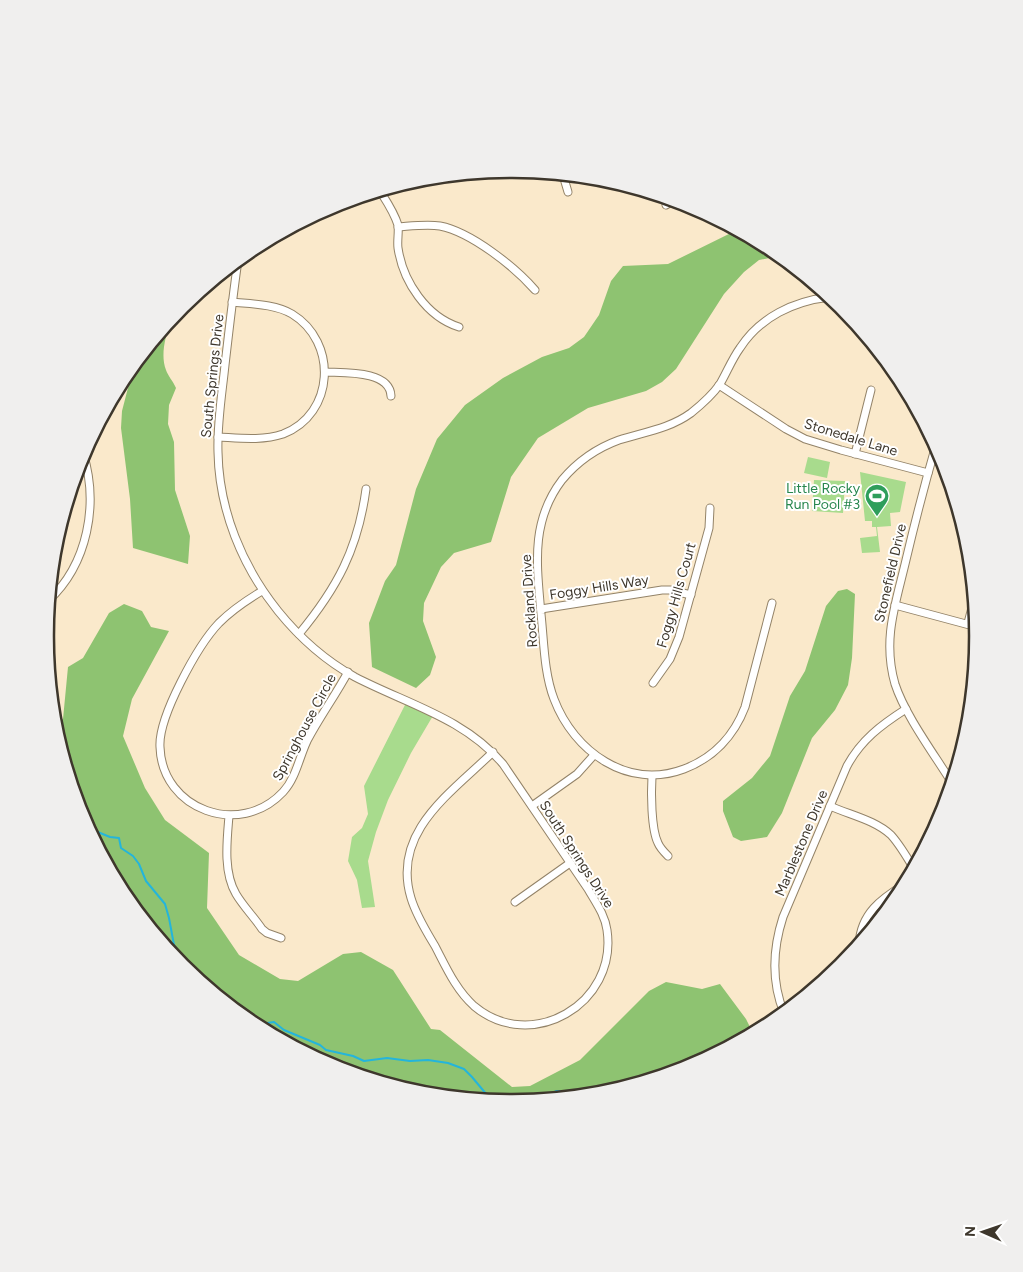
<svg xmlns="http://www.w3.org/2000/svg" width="1023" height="1272" font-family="Figtree,sans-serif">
  <rect width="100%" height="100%" fill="#fae9cb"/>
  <g fill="#a8db8d">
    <polygon points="808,457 830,462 827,478 804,473"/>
    <polygon points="860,472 906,482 900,512 890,513 891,526 877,527 880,552 862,553 860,538 877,536 876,527 872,527 872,521 865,521"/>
    <polygon points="814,480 845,481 843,513 812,511"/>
    <polygon points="407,701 434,714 411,753 388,800 376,832 368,861 375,907 362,908 357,880 348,861 352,837 362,828 368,814 364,786"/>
  </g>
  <g fill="#8ec371">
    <polygon points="737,230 771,248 780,256 759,260 744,272 724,294 676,369 662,382 646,391 588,408 538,438 511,477 491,542 454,553 441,567 424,603 423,621 436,657 430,675 416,688 372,667 369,623 385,581 396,565 416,489 437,439 465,405 503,378 542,357 569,348 584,337 599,315 611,281 623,266 668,264"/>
    <path d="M170 321C166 337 160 354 166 370 168 376 173 381 176 388L169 405 168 424 174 442 175 490 190 536 188 564 133 548 130 499 121 428 122 411 129 384 128 371Z"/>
    <polygon points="847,589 855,594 852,658 848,685 835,710 812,738 782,813 767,837 741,841 733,837 723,811 723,801 752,778 770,756 790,696 805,671 826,606 838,591"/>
    <polygon points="124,604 142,611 151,627 169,631 132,699 123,736 145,788 165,820 209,853 207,908 239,955 280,979 298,981 343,954 361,952 393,970 431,1029 440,1030 512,1087 530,1086 580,1060 649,991 666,982 702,989 720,984 746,1019 753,1033 690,1067 602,1094 511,1102 420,1093 333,1067 252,1024 181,966 123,895 80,814 54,724 63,719 68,667 83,658 109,613"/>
  </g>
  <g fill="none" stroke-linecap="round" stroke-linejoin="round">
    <g stroke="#24b5db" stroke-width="2">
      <polyline points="88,828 110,837 119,838 121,848 133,856 139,864 146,881 165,904 169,918 174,945 183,958 182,966"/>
      <polyline points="254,1025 274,1022 284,1030 320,1045 326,1050 353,1056 364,1061 387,1058 410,1061 428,1060 448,1063 464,1069 472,1077 492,1101"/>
      <polyline points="547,1099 556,1091 600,1094"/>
    </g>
    <defs>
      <g id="street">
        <polyline points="563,175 568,192"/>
        <path d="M380 191C387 202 394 212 398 225 399 232 397 241 398 248 403 282 427 317 459 327"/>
        <polyline points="666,205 675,200"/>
        <path d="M398 227C412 226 427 224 440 226 471 232 515 267 535 290"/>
        <path d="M238 260C233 295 229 330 225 365 222 394 217 423 218 452 219 510 242 566 278 611 299 637 326 661 355 677 407 704 464 718 503 764L588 889C596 903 605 915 607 930 618 1004 531 1054 474 1006 456 990 446 967 435 946 426 931 416 915 411 898 391 832 451 793 493 752"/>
        <path d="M326 372C343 373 390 370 391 396"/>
        <polyline points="719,385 786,429 805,439 841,450 928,473"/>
        <path d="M218 437C239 438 262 441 283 434 335 414 338 342 292 314 275 304 251 304 232 302"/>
        <path d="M936 445C925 483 915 522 906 560 896 603 882 639 895 684 905 715 934 754 952 783"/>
        <polyline points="855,454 871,390"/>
        <path d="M262 591C247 600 232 610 219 623 198 645 158 717 160 747 162 810 240 838 283 792 296 778 299 758 307 741 319 718 335 696 348 672"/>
        <path d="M48 601C88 564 99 504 83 453"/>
        <path d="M772 603 745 707C734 736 713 758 684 769 628 790 574 752 554 699 544 673 544 642 541 614 537 566 530 522 562 480 577 462 597 448 619 440 644 432 669 429 691 413 701 405 713 394 720 384 727 372 732 359 740 348 760 317 794 301 830 297"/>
        <polyline points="895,605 977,627"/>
        <polyline points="541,609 662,590 670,590 691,595"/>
        <polyline points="968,623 974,600"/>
        <path d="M299 634C337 588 358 549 366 489"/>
        <polyline points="653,683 670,659 679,637 709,528 710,508"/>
        <path d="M652 776C651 792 651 829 658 843 660 848 664 852 668 856"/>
        <polyline points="532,806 577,774 594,755"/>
        <path d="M830 806C850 815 875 820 891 835 900 845 907 857 914 869"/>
        <path d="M229 816C227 840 223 872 236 894 243 906 254 917 262 929L267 933 281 938"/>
        <polyline points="515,902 570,863"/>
        <path d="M859 944C861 913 881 899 905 884"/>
        <path d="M784 1013C771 981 773 948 783 917L847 766C861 740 881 725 906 709"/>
      </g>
    </defs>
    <use href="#street" stroke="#938368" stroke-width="9"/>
    <use href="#street" stroke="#fff" stroke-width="7"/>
  </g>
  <defs>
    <symbol id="stadium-pin" viewBox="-11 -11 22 30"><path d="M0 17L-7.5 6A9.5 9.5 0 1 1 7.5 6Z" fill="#2e9e5b" stroke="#fff"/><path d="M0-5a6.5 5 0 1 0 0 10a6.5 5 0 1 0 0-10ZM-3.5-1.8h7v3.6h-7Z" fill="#fff"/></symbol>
  </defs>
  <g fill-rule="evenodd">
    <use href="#stadium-pin" x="863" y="482" width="28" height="38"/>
  </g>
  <g text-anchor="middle" stroke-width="4" stroke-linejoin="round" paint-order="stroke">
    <g font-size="14" fill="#3e372c" stroke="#fff">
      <text transform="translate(212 376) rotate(-84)" y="5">South Springs Drive</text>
      <text transform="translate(851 437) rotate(17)" y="5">Stonedale Lane</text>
      <text transform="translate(890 573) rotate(-77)" y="5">Stonefield Drive</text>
      <text transform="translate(599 587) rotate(-9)" y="5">Foggy Hills Way</text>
      <text transform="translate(676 595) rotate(-74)" y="5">Foggy Hills Court</text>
      <text transform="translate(529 601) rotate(-94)" y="5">Rockland Drive</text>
      <text transform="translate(304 727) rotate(-62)" y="5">Springhouse Circle</text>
      <text transform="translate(801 843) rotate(-67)" y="5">Marblestone Drive</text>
      <text transform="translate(577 854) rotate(57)" y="5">South Springs Drive</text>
    </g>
    <g font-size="14" fill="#27864d" stroke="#fff" text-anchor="end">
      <text x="860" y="493">Little Rocky<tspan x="860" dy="16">Run Pool #3</tspan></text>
    </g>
  </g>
  <path d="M0 0H1023V1272H0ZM511 178H512A457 457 0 0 1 969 635V637A457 457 0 0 1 512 1094H511A457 457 0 0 1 54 637V635A457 457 0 0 1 511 178Z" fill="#f0efee" fill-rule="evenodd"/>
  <path fill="none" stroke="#3e372c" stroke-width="2.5" d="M511 178H512A457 457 0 0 1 969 635V637A457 457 0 0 1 512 1094H511A457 457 0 0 1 54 637V635A457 457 0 0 1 511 178Z"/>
  <g transform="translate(983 1232) rotate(272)" stroke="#ffffff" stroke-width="4" paint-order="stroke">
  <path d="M0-4L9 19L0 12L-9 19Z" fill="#3e372c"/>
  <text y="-8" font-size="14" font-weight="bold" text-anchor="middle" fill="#3e372c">N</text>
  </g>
</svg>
